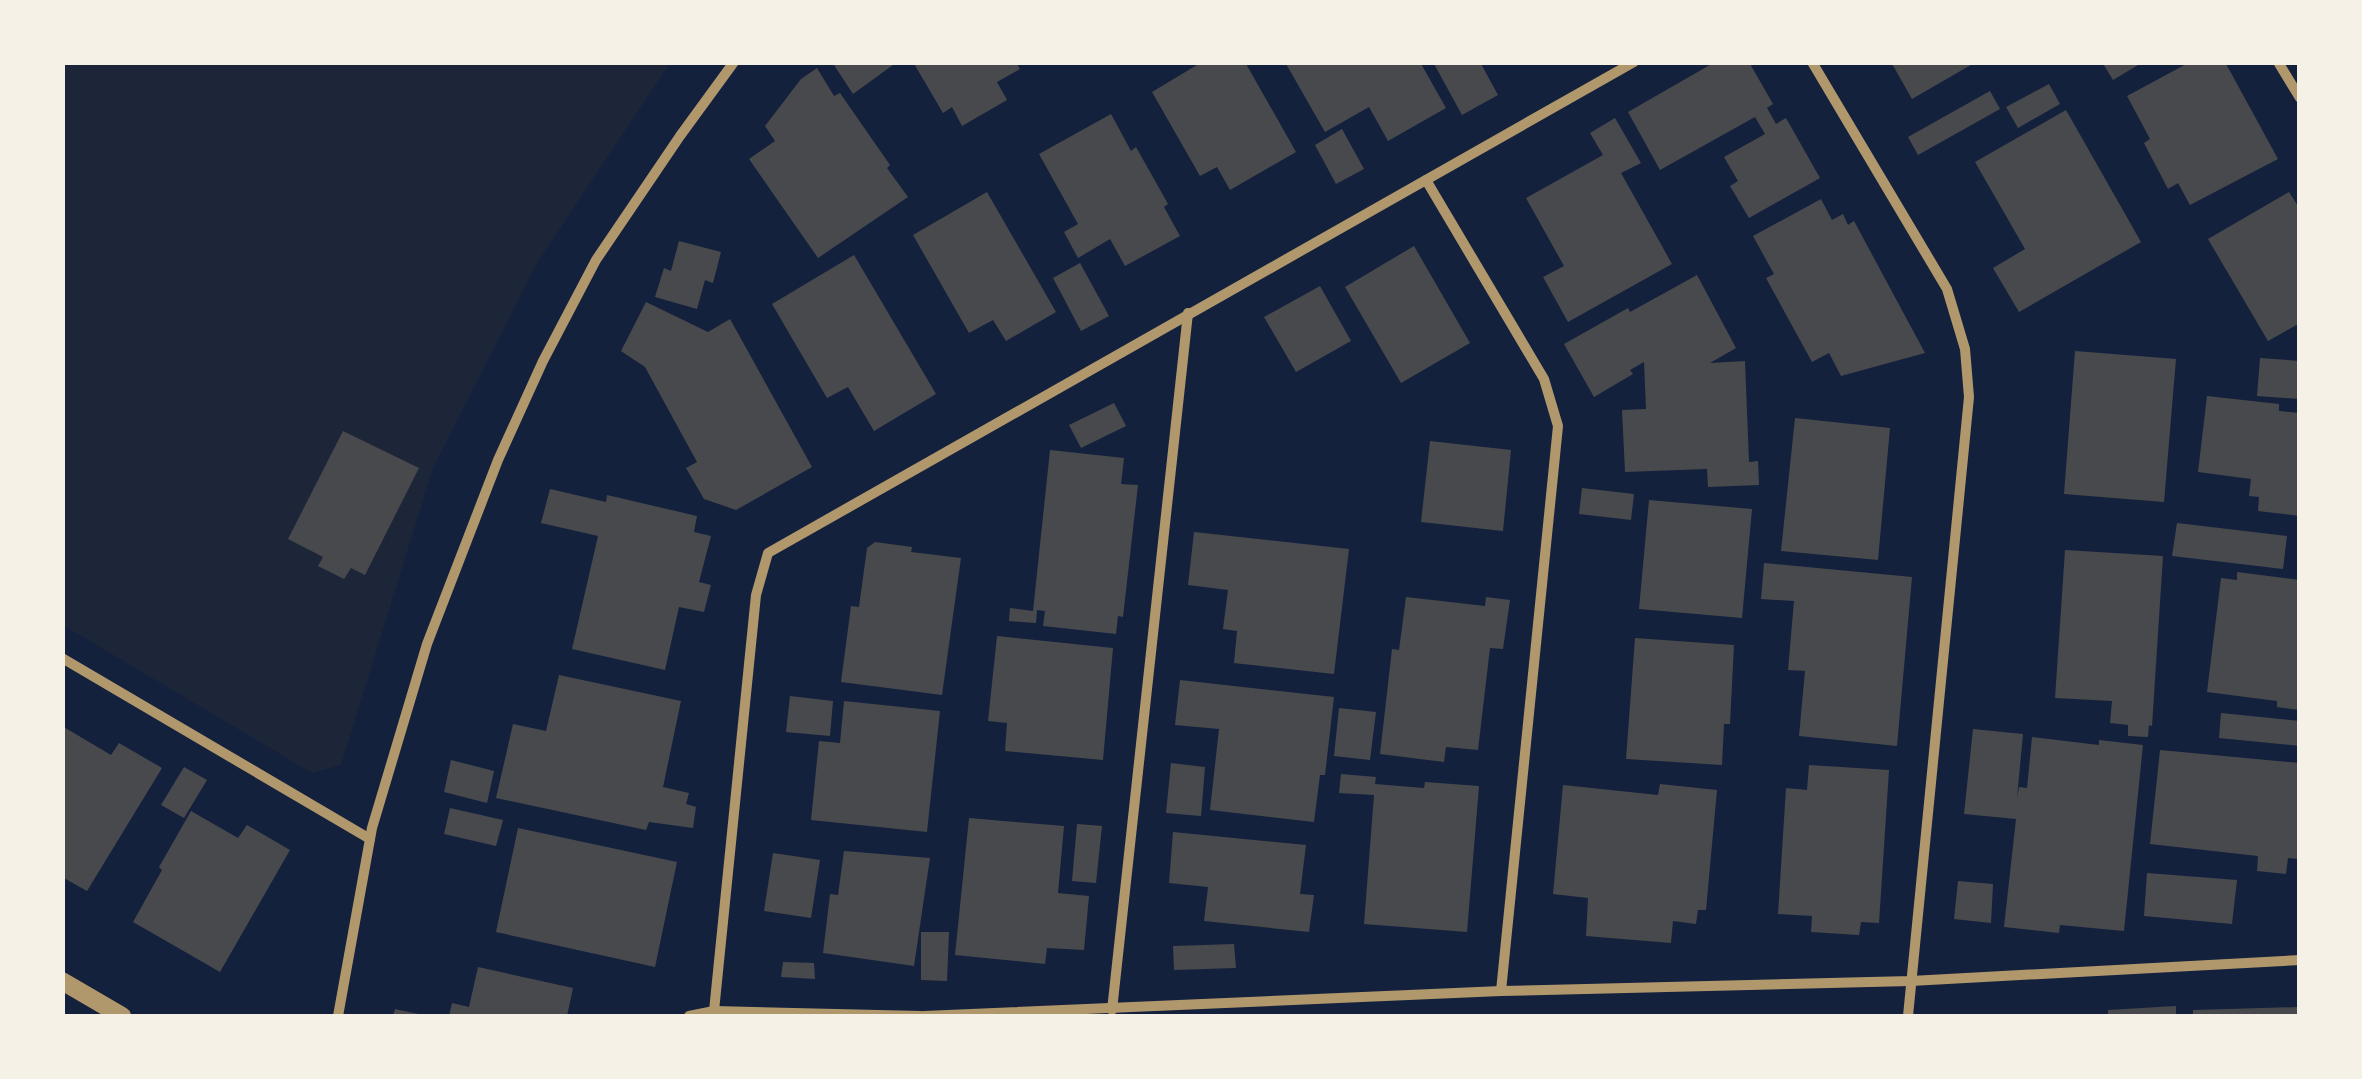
<svg xmlns="http://www.w3.org/2000/svg" width="2362" height="1079" font-family="'DejaVu Sans',sans-serif">
  <rect width="100%" height="100%" fill="#14213d"/>
  <polygon fill="#1d2539" points="63,63 670,63 537,263 433,468 341,765 312,773 63,625"/>
  <g fill="#48494c">
    <polygon points="832,62 897,62 853,94"/>
    <polygon points="913,62 1016,62 1020,69 997,82 1007,100 962,126 952,107 943,113"/>
    <polygon points="1202,62 1245,62 1296,152 1230,190 1217,167 1200,176 1152,92"/>
    <polygon points="1285,62 1420,62 1446,108 1388,141 1369,107 1325,132"/>
    <polygon points="1433,62 1480,62 1498,95 1462,115"/>
    <polygon points="1715,62 1749,62 1773,104 1767,108 1776,124 1786,118 1820,178 1749,218 1730,186 1738,181 1724,157 1765,134 1755,117 1660,170 1628,112"/>
    <polygon points="1891,62 1976,62 1912,99"/>
    <polygon points="2102,62 2143,62 2113,80"/>
    <polygon points="2190,62 2225,62 2278,159 2190,205 2178,183 2168,189 2144,143 2150,139 2127,96"/>
    <polygon points="817,68 834,96 840,93 890,165 887,168 908,197 818,258 749,159 775,141 765,126 801,79"/>
    <polygon points="2049,84 2060,104 2018,128 2006,107"/>
    <polygon points="1990,91 2000,109 1918,155 1908,137"/>
    <polygon points="2066,110 2141,242 2019,312 1993,268 2025,249 1975,162"/>
    <polygon points="1111,114 1131,151 1136,147 1168,204 1164,207 1180,236 1125,266 1110,239 1078,258 1064,232 1078,224 1039,154"/>
    <polygon points="1615,118 1641,163 1621,173 1672,264 1568,322 1543,277 1564,266 1526,198 1603,155 1590,133"/>
    <polygon points="1342,129 1364,169 1336,184 1315,145"/>
    <polygon points="987,192 1056,312 1006,341 993,320 969,333 913,235"/>
    <polygon points="2289,192 2300,209 2300,323 2268,341 2208,239"/>
    <polygon points="1821,199 1832,220 1843,214 1848,225 1854,221 1925,353 1841,376 1829,353 1812,362 1766,278 1774,274 1753,236"/>
    <polygon points="679,241 721,252 713,283 705,280 697,309 655,297 664,268 671,271"/>
    <polygon points="1414,246 1470,343 1401,383 1345,287"/>
    <polygon points="854,255 936,394 874,431 848,387 827,398 772,304"/>
    <polygon points="1080,263 1109,316 1081,331 1053,278"/>
    <polygon points="1697,275 1736,348 1710,363 1745,361 1749,462 1758,461 1759,485 1708,487 1707,469 1625,472 1622,410 1646,409 1644,362 1630,370 1633,374 1594,397 1564,344 1628,308 1630,312"/>
    <polygon points="1320,286 1351,341 1296,372 1264,317"/>
    <polygon points="646,302 708,332 730,319 812,467 736,510 704,499 686,468 697,462 645,367 621,351"/>
    <polygon points="2075,351 2176,359 2164,502 2064,494"/>
    <polygon points="2260,358 2300,361 2300,399 2257,396"/>
    <polygon points="2207,396 2279,404 2279,411 2300,413 2300,516 2258,511 2259,497 2249,496 2251,479 2198,472"/>
    <polygon points="1114,403 1126,426 1081,448 1069,425"/>
    <polygon points="1795,418 1890,428 1878,560 1781,551"/>
    <polygon points="343,431 419,468 365,575 351,568 344,579 318,566 323,557 288,539"/>
    <polygon points="1430,441 1511,450 1503,531 1421,522"/>
    <polygon points="1050,450 1124,458 1121,484 1138,485 1123,617 1118,616 1116,634 1043,626 1045,611 1037,610 1036,623 1009,621 1010,608 1033,611"/>
    <polygon points="1582,488 1634,494 1631,520 1579,514"/>
    <polygon points="550,489 606,502 607,495 697,516 694,532 711,536 699,582 711,585 704,612 679,607 665,670 572,649 598,536 541,523"/>
    <polygon points="1649,500 1752,509 1742,618 1639,609"/>
    <polygon points="2177,523 2287,536 2283,569 2172,556"/>
    <polygon points="1194,532 1349,549 1334,674 1234,663 1237,631 1223,629 1228,590 1188,585"/>
    <polygon points="875,542 912,547 911,552 961,558 942,695 841,682 851,606 859,607 867,548"/>
    <polygon points="2065,550 2163,556 2152,726 2149,725 2148,737 2128,736 2128,725 2110,723 2112,701 2055,698"/>
    <polygon points="1764,563 1912,577 1897,746 1799,736 1805,671 1788,670 1794,601 1761,599"/>
    <polygon points="2237,572 2300,580 2300,710 2277,707 2277,701 2207,692 2221,578 2237,580"/>
    <polygon points="1406,597 1485,606 1486,597 1510,600 1503,649 1490,648 1478,750 1446,747 1444,762 1380,754 1392,649 1399,650"/>
    <polygon points="997,636 1113,648 1103,760 1005,751 1007,723 988,721"/>
    <polygon points="1635,638 1734,645 1730,724 1724,724 1722,765 1626,759"/>
    <polygon points="559,675 681,701 663,787 689,793 686,804 696,807 693,828 649,822 646,830 496,798 513,724 546,731"/>
    <polygon points="1180,680 1334,697 1325,775 1320,775 1314,822 1210,810 1219,729 1175,725"/>
    <polygon points="790,696 833,701 830,736 786,732"/>
    <polygon points="844,701 940,711 927,832 811,820 819,741 840,743"/>
    <polygon points="1339,708 1376,712 1370,760 1334,756"/>
    <polygon points="2221,713 2300,721 2300,746 2219,738"/>
    <polygon points="62,726 111,755 119,743 162,768 87,891 62,877"/>
    <polygon points="1973,729 2023,734 2017,798 2019,787 2027,788 2032,737 2099,745 2099,740 2143,745 2124,931 2060,925 2059,933 2004,927 2016,819 1964,814"/>
    <polygon points="2160,750 2300,763 2298,859 2288,858 2286,874 2257,871 2258,856 2150,844"/>
    <polygon points="451,760 494,771 487,803 444,792"/>
    <polygon points="1171,763 1205,767 1201,816 1166,813"/>
    <polygon points="1809,765 1889,770 1879,923 1861,922 1859,935 1811,932 1812,916 1778,914 1786,788 1807,790"/>
    <polygon points="184,767 207,780 184,818 161,805"/>
    <polygon points="1341,774 1376,777 1375,784 1424,788 1425,782 1479,786 1467,932 1364,924 1374,795 1339,793"/>
    <polygon points="1660,784 1717,790 1706,910 1698,910 1696,924 1673,921 1671,943 1586,936 1588,898 1553,894 1563,785 1658,795"/>
    <polygon points="450,808 503,820 496,846 444,834"/>
    <polygon points="191,811 238,838 247,825 290,850 220,972 133,922 162,870 159,867"/>
    <polygon points="969,818 1064,826 1058,893 1089,896 1084,950 1047,948 1045,964 955,955"/>
    <polygon points="1077,824 1102,826 1096,883 1072,881"/>
    <polygon points="518,828 677,862 655,967 496,932"/>
    <polygon points="1173,832 1306,845 1300,894 1314,895 1309,932 1204,921 1208,887 1169,883"/>
    <polygon points="844,851 930,858 914,966 823,953 830,894 838,895"/>
    <polygon points="773,853 820,860 811,918 764,911"/>
    <polygon points="2147,873 2237,880 2232,924 2144,916"/>
    <polygon points="1958,881 1993,884 1991,923 1954,919"/>
    <polygon points="921,932 949,932 947,981 921,980"/>
    <polygon points="1234,944 1236,968 1174,970 1173,946"/>
    <polygon points="783,962 814,963 815,979 781,977"/>
    <polygon points="478,967 573,988 567,1016 449,1016 452,1003 469,1007"/>
    <polygon points="2176,1006 2176,1016 2108,1016 2108,1010"/>
    <polygon points="2300,1007 2300,1016 2193,1016 2193,1010"/>
    <polygon points="395,1009 423,1015 423,1016 393,1016"/>
  </g>
  <g fill="none" stroke-linecap="round" stroke-linejoin="round">
    <g stroke="#b1986c" stroke-width="10">
      <polyline points="1812,62 1947,289 1965,349 1969,397 1908,1016"/>
      <polyline points="2278,62 2300,98"/>
      <polyline points="1426,180 1544,379 1558,426 1501,991"/>
      <polyline points="62,658 370,839"/>
      <polyline points="1112,1010 1188,313"/>
      <polyline points="714,1011 756,595 768,553 1634,62"/>
      <polyline points="338,1016 372,828 427,644 498,460 543,361 596,260 680,136 734,62"/>
      <polyline points="689,1016 714,1011 921,1016"/>
      <polyline points="924,1016 1501,991 1911,981 2300,960"/>
    </g>
    <polyline stroke="#b1986c" stroke-width="18" points="62,981 122,1016"/>
  </g>
  <rect width="2362" height="1079" fill="none" stroke="#f6f1e7" stroke-width="130"/>
</svg>
